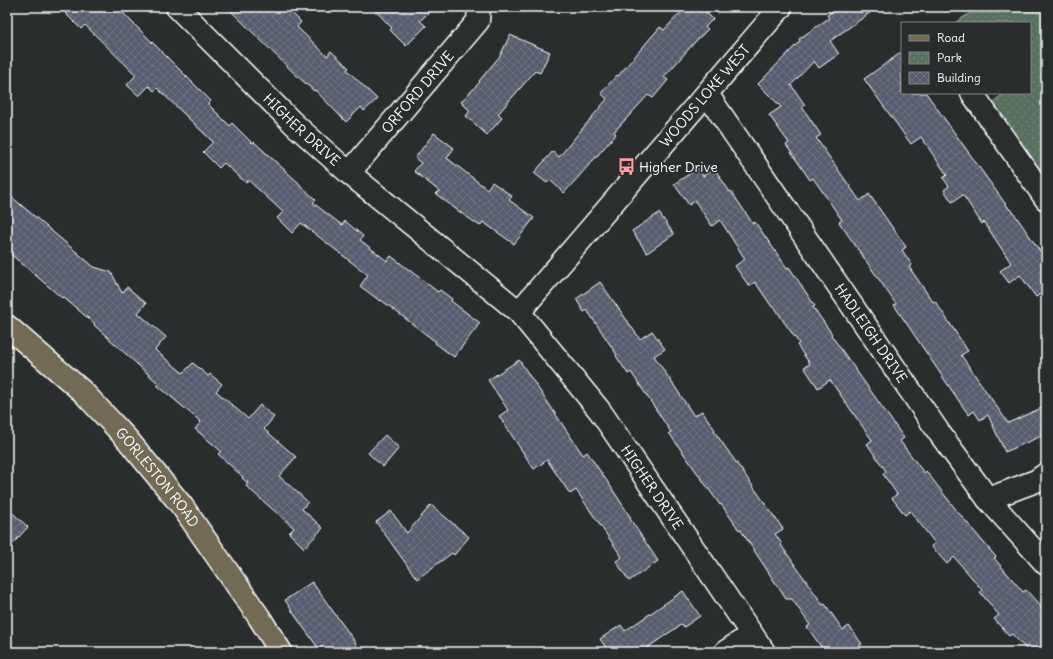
<svg xmlns="http://www.w3.org/2000/svg" width="1053" height="659" font-family="Delius,sans-serif">
  <defs>
    <pattern id="park-dots" width="8" height="8" patternUnits="userSpaceOnUse"><rect width="8" height="8" fill="#58715f"/><path d="M2 2h.1M6 6h.1" fill="none" stroke="#718677" stroke-width="1.8" stroke-linecap="round"/></pattern>
    <pattern id="building-cross-hatch" width="8" height="8" patternUnits="userSpaceOnUse"><rect width="8" height="8" fill="#575d6e"/><path d="M0 0l8 8M0 8l8-8" fill="none" stroke="#707584"/></pattern>
  </defs>
  <rect width="100%" height="100%" fill="#2a2d2e"/>
  <filter id="ink" filterUnits="userSpaceOnUse"><feTurbulence type="fractalNoise" baseFrequency=".025" numOctaves="2"/><feDisplacementMap in="SourceGraphic" scale="8" xChannelSelector="R" yChannelSelector="G"/><feConvolveMatrix kernelMatrix="1 2 1 2 8 2 1 2 1" color-interpolation-filters="sRGB"/></filter>
  <g filter="url(#ink)">
    <polygon fill="url(#park-dots)" stroke="#acb8af" points="979,7 1046,7 1046,183 991,103 1004,94 1003,93 1030,93 1030,23 955,23"/>
    <g fill="url(#building-cross-hatch)" stroke="#fff">
      <polygon points="59,7 117,7 211,101 208,104 230,126 232,123 252,143 254,142 300,184 300,185 316,200 313,203 342,225 345,221 363,236 360,240 387,261 391,256 438,292 440,290 452,299 451,301 480,323 454,357 435,343 436,342 402,316 381,300 380,301 360,286 368,275 301,223 292,233 277,218 283,212 248,180 246,183 224,163 219,168 203,152 213,142 157,88 154,91 149,86 139,96 127,85 136,75 85,25 81,29"/>
      <polygon points="227,7 286,7 301,22 297,27 327,56 331,51 349,68 347,70 377,99 364,111 361,107 346,122 315,90 314,91 295,74"/>
      <polygon points="372,7 434,7 420,21 426,26 406,46 390,30 392,28"/>
      <polygon points="686,7 700,7 713,19 705,27 708,29 694,43 664,77 668,80 653,98 648,95 614,132 616,134 597,156 564,193 550,180 547,183 534,173 553,151 559,157 607,99 601,93 617,75 618,76 660,27 664,30"/>
      <polygon points="839,7 878,7 830,41 839,54 819,68 814,61 791,85 805,105 802,107 821,135 816,138 860,201 869,194 906,247 902,250 912,265 909,267 933,302 935,301 968,351 961,355 1008,423 1046,406 1046,434 1005,452 988,415 980,420 974,411 969,415 961,404 894,305 896,304 839,222 842,220 813,178 810,180 786,145 789,143 769,115 781,107 758,84 800,41 799,39 829,18 827,15"/>
      <polygon points="510,35 550,52 540,73 535,71 498,114 502,118 487,135 466,116 470,111 461,102 480,82 479,81 500,56"/>
      <polygon points="902,52 902,93 926,93 994,188 1010,210 1011,209 1046,260 1046,290 1036,297 1020,275 1009,283 1000,271 1011,263 984,222 982,224 963,195 952,202 944,190 949,186 943,178 947,175 921,137 911,144 864,79"/>
      <polygon points="434,133 454,148 447,158 487,189 492,182 512,196 509,200 534,218 514,244 483,222 480,226 457,210 436,194 439,191 414,171 421,163 415,158"/>
      <polygon points="698,168 703,176 714,168 730,192 731,191 753,224 755,222 787,268 789,267 815,306 813,307 832,334 831,335 904,438 900,441 924,473 926,471 957,511 996,557 994,558 1023,592 1026,590 1046,612 1046,652 1029,652 1012,634 1009,636 994,619 999,615 980,592 982,590 967,572 954,557 947,564 931,546 935,543 910,511 905,515 892,498 897,494 883,474 886,471 867,444 872,440 830,380 818,388 804,367 810,364 797,345 799,343 784,322 774,306 772,307 755,282 749,286 735,266 745,259 720,220 712,226 695,201 689,205 674,184"/>
      <polygon points="7,193 94,267 111,272 122,293 127,287 146,303 138,313 166,337 155,350 183,373 193,363 208,376 210,374 222,384 216,391 248,419 260,405 274,417 264,429 296,457 279,476 308,502 302,509 323,528 304,548 289,533 294,528 246,486 248,483 242,478 243,477 218,454 221,451 195,429 201,422 157,385 159,384 94,325 95,324 63,297 62,298 7,251"/>
      <polygon points="659,213 674,234 647,253 632,231"/>
      <polygon points="600,282 640,339 652,331 665,349 654,356 675,387 694,416 702,411 715,430 714,431 783,529 775,534 782,544 781,545 823,605 825,604 843,630 849,626 862,644 851,652 825,652 807,627 810,625 792,599 786,599 740,529 739,530 721,504 720,505 669,433 671,432 631,372 628,374 616,356 617,355 587,310 584,312 576,299"/>
      <polygon points="519,360 583,455 587,452 609,484 631,518 630,519 658,561 629,581 616,561 622,557 576,490 570,494 547,460 534,469 499,416 508,410 488,380"/>
      <polygon points="385,435 399,448 383,467 368,453"/>
      <polygon points="431,505 469,537 454,555 452,553 417,579 376,522 391,511 407,533"/>
      <polygon points="7,508 28,527 7,550"/>
      <polygon points="312,582 353,639 361,652 321,652 296,617 285,600"/>
      <polygon points="683,591 700,616 684,627 682,624 641,652 609,652 600,639 621,625 625,631"/>
    </g>
    <g fill="none" stroke-linecap="round" stroke-linejoin="round">
      <defs>
        <g id="minor">
          <path id="s1" d="M177 7 294 124 349 173 519 312 600 411 764 652"/>
          <polyline points="972,93 1046,199"/>
          <path id="s2" d="M707 94 940 434 988 499 1046 564"/>
          <path id="s3" d="M349 173 478 21 479 7"/>
          <path id="s4" d="M519 312 781 7"/>
          <polyline points="988,499 1036,481 1046,474"/>
          <polyline points="725,652 751,635"/>
        </g>
        <g id="major">
          <path id="s5" d="M7 326 83 392 127 439 182 506 259 617 281 652"/>
        </g>
      </defs>
      <use href="#minor" stroke="#fff" stroke-width="25"/>
      <use href="#major" stroke="#fff" stroke-width="25"/>
      <use href="#minor" stroke="#2a2d2e" stroke-width="22"/>
      <use href="#major" stroke="#736b52" stroke-width="22"/>
    </g>
  </g>
  <defs>
    <symbol id="bus-bare" viewBox="-9 -9 18 18"><path d="M-5-6H5V4H4V6H2V4H-2V6H-4V4H-5ZM-3.5-4V0h7V-4ZM-3.5 1.2v1.5H-2V1.2ZM2 1.2v1.5H3.5V1.2Z" fill="#ff9aa2" stroke="#2a2d2e" stroke-width="2.5" paint-order="stroke"/></symbol>
  </defs>
  <g fill-rule="evenodd">
    <use href="#bus-bare" x="614" y="154" width="25" height="25"/>
  </g>
  <g text-anchor="middle" stroke-width="3.5" stroke-linejoin="round" paint-order="stroke">
    <g font-size="14" fill="#fff" stroke="#2a2d2e">
      <text dy="5" stroke="none"><textPath href="#s3" startOffset="106">ORFORD DRIVE</textPath></text>
      <text dy="5" stroke="none"><textPath href="#s4" startOffset="285">WOODS LOKE WEST</textPath></text>
      <text dy="5" stroke="none"><textPath href="#s1" startOffset="175">HIGHER DRIVE</textPath></text>
      <text dy="5" stroke="none"><textPath href="#s2" startOffset="290">HADLEIGH DRIVE</textPath></text>
      <text dy="5" stroke="none"><textPath href="#s5" startOffset="214">GORLESTON ROAD</textPath></text>
      <text dy="5" stroke="none"><textPath href="#s1" startOffset="679">HIGHER DRIVE</textPath></text>
    </g>
    <g font-size="14" fill="#fff" stroke="#2a2d2e" text-anchor="start">
      <text x="639" y="172">Higher Drive</text>
    </g>
  </g>
  <rect width="1053" height="659" fill="none" stroke="#2a2d2e" stroke-width="24"/>
  <rect x="12" y="12" width="1029" height="635" fill="none" stroke="#fff" stroke-width="1.5" filter="url(#ink)"/>
  <rect x="901" y="22" width="130" height="72" fill="#2a2d2e" stroke="#7f8182"/>
  <rect x="909" y="35" width="20" height="6" fill="#736b52" stroke="#7f8182"/>
  <text x="937" y="42" font-size="12" fill="#ffffff">Road</text>
  <rect x="909" y="52" width="20" height="12" fill="url(#park-dots)" stroke="#7f8182"/>
  <text x="937" y="62" font-size="12" fill="#ffffff">Park</text>
  <rect x="909" y="72" width="20" height="12" fill="url(#building-cross-hatch)" stroke="#7f8182"/>
  <text x="937" y="82" font-size="12" fill="#ffffff">Building</text>
</svg>
